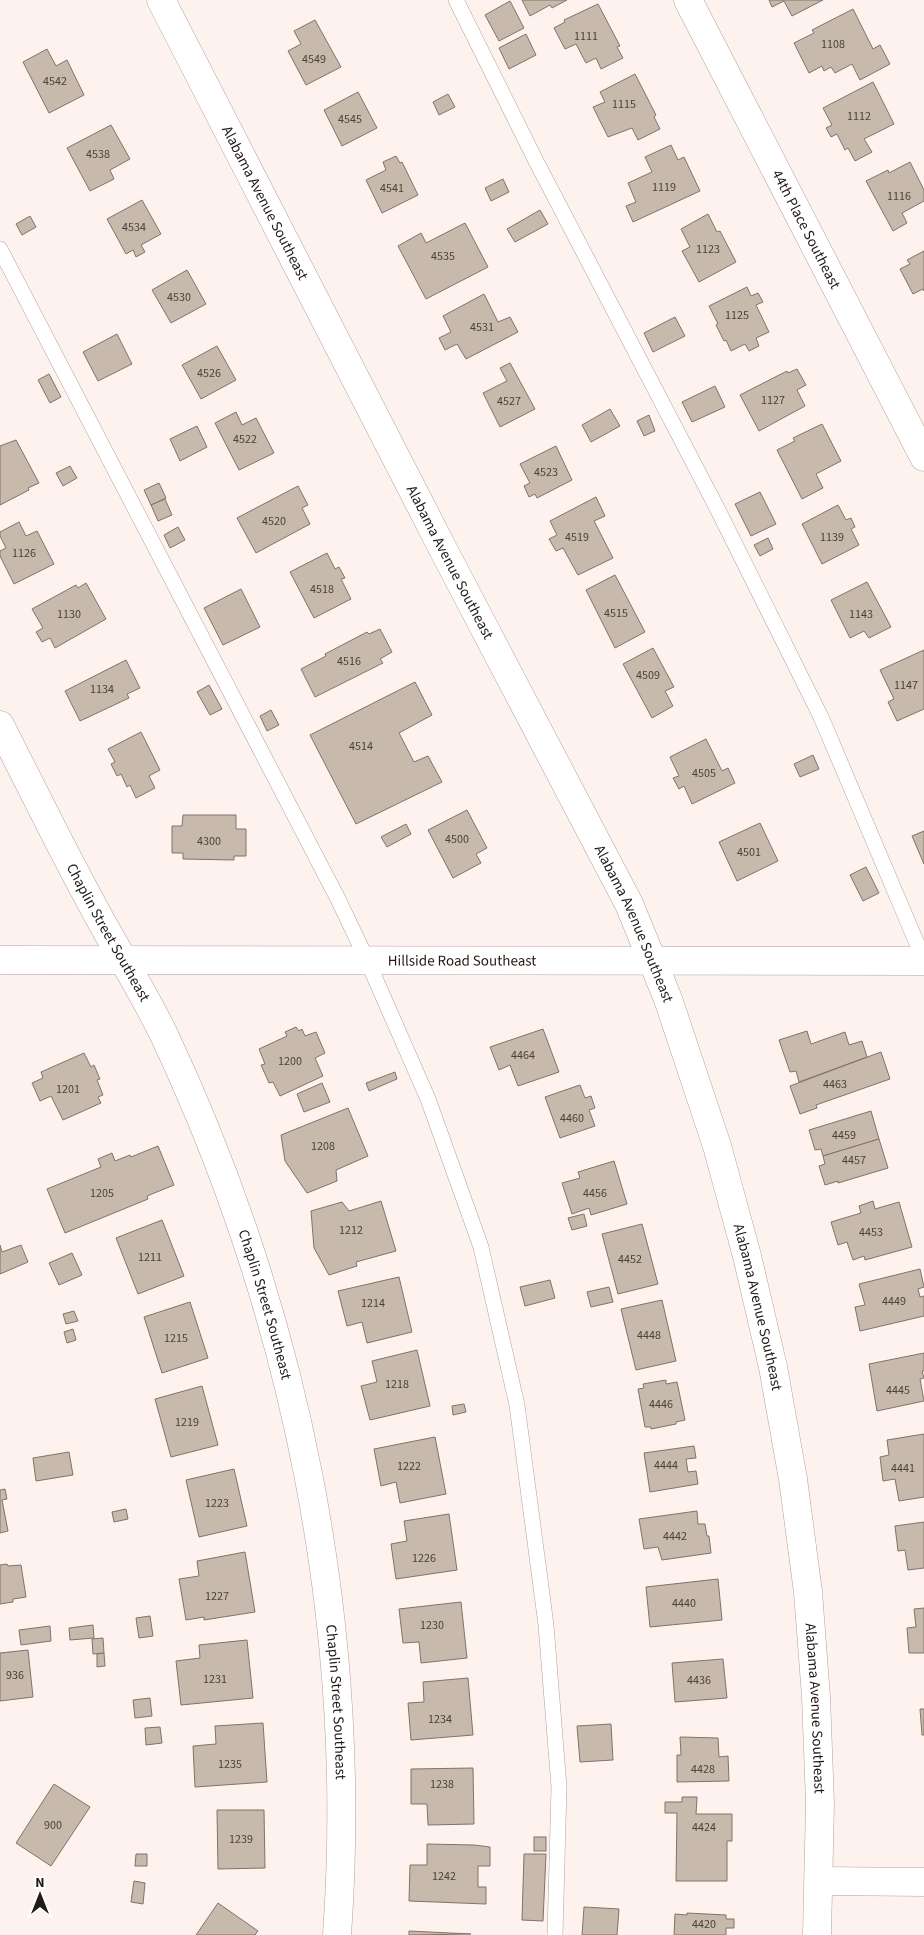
<svg xmlns="http://www.w3.org/2000/svg" width="924" height="1935" font-family="'Source Sans 3',sans-serif">
  <rect width="100%" height="100%" fill="#fef2ee"/>
  <g fill="#c7b9ac" stroke="#807367">
    <polygon points="522,0 567,0 552,8 550,5 530,16"/>
    <polygon points="769,0 823,0 792,16 784,1 772,7"/>
    <polygon points="510,1 524,28 499,41 485,15"/>
    <polygon points="598,4 620,46 617,47 623,58 601,69 596,58 586,63 576,44 565,49 554,28 565,22 564,20"/>
    <polygon points="853,9 873,49 880,45 890,64 860,80 852,64 835,73 831,67 824,71 822,66 809,73 794,43 814,33 812,30"/>
    <polygon points="315,20 341,67 306,85 288,51 301,44 294,31"/>
    <polygon points="526,34 536,55 509,69 499,48"/>
    <polygon points="47,49 56,66 67,60 84,95 49,113 23,62"/>
    <polygon points="635,74 656,115 654,117 660,129 638,140 632,128 608,137 593,107 605,102 600,92"/>
    <polygon points="873,82 894,124 864,139 872,152 855,161 848,148 845,150 837,134 831,137 826,128 832,125 823,108"/>
    <polygon points="358,92 377,128 342,146 324,110"/>
    <polygon points="448,94 455,107 439,115 433,102"/>
    <polygon points="111,125 130,159 110,170 114,179 90,191 67,148"/>
    <polygon points="671,145 678,160 684,157 700,191 633,222 626,206 636,202 628,183 652,172 645,157"/>
    <polygon points="396,156 400,163 402,162 418,195 382,213 366,180 386,170 383,162"/>
    <polygon points="910,162 924,190 924,201 902,213 907,223 893,231 866,181 888,170 889,173"/>
    <polygon points="503,179 509,192 491,201 485,188"/>
    <polygon points="142,200 161,234 141,245 145,252 136,257 133,250 126,254 107,219"/>
    <polygon points="540,210 548,224 515,242 507,229"/>
    <polygon points="708,214 717,232 720,231 736,262 699,282 682,251 690,247 681,229"/>
    <polygon points="30,216 36,227 22,235 16,224"/>
    <polygon points="465,223 488,267 426,299 398,246 421,233 426,243"/>
    <polygon points="924,251 924,291 923,289 913,294 900,269 910,264 907,260"/>
    <polygon points="187,270 206,304 171,323 152,290"/>
    <polygon points="747,287 751,296 758,293 763,302 756,305 769,332 756,338 759,346 749,351 745,344 731,351 726,340 724,341 716,325 718,324 709,306"/>
    <polygon points="484,294 498,322 510,317 518,332 466,359 457,344 445,350 439,338 451,332 443,316"/>
    <polygon points="675,317 685,336 653,352 644,333"/>
    <polygon points="117,334 132,364 98,381 83,352"/>
    <polygon points="217,346 236,380 201,399 182,365"/>
    <polygon points="510,363 535,409 500,427 483,393 507,381 500,368"/>
    <polygon points="797,369 806,385 797,390 805,406 759,431 740,395 787,371 788,373"/>
    <polygon points="49,374 61,397 50,403 38,380"/>
    <polygon points="715,386 725,407 692,422 682,402"/>
    <polygon points="610,409 620,426 591,442 582,425"/>
    <polygon points="236,412 242,425 256,418 274,453 239,470 215,423"/>
    <polygon points="649,415 655,431 644,436 637,421"/>
    <polygon points="822,424 841,461 816,474 823,488 802,499 777,450 795,441 793,438"/>
    <polygon points="197,426 207,447 180,461 170,439"/>
    <polygon points="16,440 39,483 28,488 29,490 0,505 0,446"/>
    <polygon points="556,446 572,480 537,498 535,494 529,497 524,486 530,483 520,464"/>
    <polygon points="70,466 77,478 63,486 56,473"/>
    <polygon points="159,483 166,498 151,505 144,490"/>
    <polygon points="298,486 308,505 302,508 310,524 256,553 237,518"/>
    <polygon points="760,492 776,524 751,536 735,504"/>
    <polygon points="596,497 605,516 594,521 613,558 578,575 563,548 556,551 549,539 557,535 550,521"/>
    <polygon points="165,499 172,515 158,521 151,505"/>
    <polygon points="838,505 846,520 851,518 855,527 851,529 859,545 822,564 802,524"/>
    <polygon points="19,522 26,536 37,531 54,564 14,584 0,556 0,551 6,548 0,536 0,532"/>
    <polygon points="178,527 185,540 170,548 164,535"/>
    <polygon points="768,538 773,549 760,556 754,545"/>
    <polygon points="327,553 335,569 339,567 345,578 341,579 351,599 314,618 290,572"/>
    <polygon points="615,575 645,632 615,648 586,590"/>
    <polygon points="867,582 891,627 869,638 864,631 850,638 831,600"/>
    <polygon points="86,583 106,619 55,648 50,638 42,642 36,632 43,628 32,609 76,585 78,588"/>
    <polygon points="241,589 260,627 223,645 204,608"/>
    <polygon points="380,629 392,652 380,659 383,663 315,697 301,669 326,656 325,654 367,632 369,634"/>
    <polygon points="653,648 674,687 665,691 673,706 652,718 623,664"/>
    <polygon points="924,650 924,709 897,721 888,702 894,699 880,670"/>
    <polygon points="126,660 140,688 127,694 129,698 80,721 65,691"/>
    <polygon points="415,682 432,715 399,733 414,762 428,756 442,782 356,824 310,735"/>
    <polygon points="209,685 222,709 210,715 197,692"/>
    <polygon points="271,710 279,725 267,731 260,716"/>
    <polygon points="141,732 160,770 149,776 155,788 136,798 130,785 127,787 121,774 117,776 111,764 115,762 108,749"/>
    <polygon points="706,739 722,771 728,768 735,783 692,804 684,786 679,789 673,778 679,776 670,757"/>
    <polygon points="813,755 819,769 800,777 794,764"/>
    <polygon points="467,810 487,848 476,854 481,863 453,878 428,830"/>
    <polygon points="183,815 236,815 236,829 246,829 246,856 234,856 234,860 183,859 183,853 172,853 172,826 182,826"/>
    <polygon points="760,823 778,861 737,881 719,842"/>
    <polygon points="406,824 411,834 387,847 381,837"/>
    <polygon points="924,831 924,864 912,836"/>
    <polygon points="866,867 879,893 863,901 850,875"/>
    <polygon points="296,1027 299,1031 302,1029 305,1036 316,1032 325,1053 315,1058 323,1076 280,1096 273,1082 269,1083 261,1065 265,1064 259,1049 287,1036 285,1032"/>
    <polygon points="543,1029 559,1072 518,1086 510,1065 499,1070 490,1047"/>
    <polygon points="807,1031 811,1044 845,1032 849,1045 862,1041 867,1057 799,1082 796,1071 790,1072 779,1040"/>
    <polygon points="881,1052 890,1079 816,1105 817,1108 800,1114 790,1086"/>
    <polygon points="84,1053 91,1067 94,1065 100,1079 97,1080 103,1095 98,1097 101,1103 63,1120 51,1096 40,1101 32,1083 43,1078 41,1072"/>
    <polygon points="395,1072 397,1079 369,1091 366,1083"/>
    <polygon points="322,1083 330,1102 304,1112 297,1094"/>
    <polygon points="580,1085 585,1098 591,1096 595,1108 589,1110 595,1126 560,1138 545,1097"/>
    <polygon points="348,1108 368,1156 336,1170 337,1181 307,1193 285,1161 281,1135"/>
    <polygon points="871,1111 879,1139 823,1156 821,1149 815,1150 809,1130"/>
    <polygon points="879,1139 888,1168 838,1183 838,1181 825,1185 819,1166 825,1164 823,1156"/>
    <polygon points="158,1146 174,1185 147,1196 148,1199 65,1233 47,1189 101,1167 98,1159 112,1153 115,1161 130,1155 131,1157"/>
    <polygon points="614,1161 627,1204 591,1215 589,1208 572,1214 562,1183 580,1178 578,1172"/>
    <polygon points="381,1201 396,1251 356,1262 357,1266 329,1275 314,1248 311,1211 342,1202 349,1211"/>
    <polygon points="873,1201 875,1209 899,1202 912,1247 865,1260 864,1256 853,1260 847,1242 838,1245 831,1222 861,1213 859,1206"/>
    <polygon points="584,1214 587,1226 572,1230 568,1218"/>
    <polygon points="162,1220 184,1276 138,1294 116,1238"/>
    <polygon points="642,1224 658,1284 618,1294 602,1234"/>
    <polygon points="0,1245 2,1252 21,1245 28,1262 0,1274"/>
    <polygon points="72,1253 82,1275 59,1285 49,1263"/>
    <polygon points="920,1269 924,1287 918,1289 920,1297 924,1296 924,1316 860,1331 855,1307 865,1305 859,1284"/>
    <polygon points="399,1277 412,1332 367,1343 362,1322 347,1326 338,1291"/>
    <polygon points="550,1280 555,1298 525,1306 520,1287"/>
    <polygon points="609,1287 613,1302 591,1307 587,1292"/>
    <polygon points="662,1300 676,1361 636,1370 621,1309"/>
    <polygon points="190,1302 208,1358 162,1373 144,1317"/>
    <polygon points="74,1311 78,1321 66,1324 63,1314"/>
    <polygon points="73,1329 76,1340 67,1343 64,1332"/>
    <polygon points="417,1350 430,1406 370,1420 361,1386 377,1382 372,1361"/>
    <polygon points="924,1353 924,1371 922,1371 924,1378 920,1379 924,1401 877,1411 869,1364"/>
    <polygon points="666,1380 666,1384 677,1382 685,1420 676,1422 676,1424 651,1429 651,1427 645,1427 638,1389 644,1388 643,1384"/>
    <polygon points="202,1386 218,1445 171,1457 155,1399"/>
    <polygon points="464,1404 466,1412 453,1415 452,1406"/>
    <polygon points="924,1434 924,1497 899,1501 895,1479 883,1481 880,1457 889,1455 887,1440"/>
    <polygon points="435,1437 446,1494 400,1503 396,1482 381,1486 374,1449"/>
    <polygon points="694,1446 696,1458 686,1459 688,1472 696,1471 698,1484 650,1492 644,1453"/>
    <polygon points="69,1452 73,1475 36,1481 33,1458"/>
    <polygon points="234,1469 247,1526 199,1537 186,1480"/>
    <polygon points="5,1489 7,1499 2,1500 8,1531 0,1533 0,1490"/>
    <polygon points="126,1509 128,1519 114,1522 112,1512"/>
    <polygon points="697,1511 698,1524 705,1524 707,1536 709,1536 711,1553 662,1560 658,1547 644,1549 639,1519"/>
    <polygon points="449,1514 457,1570 396,1579 391,1544 407,1541 404,1521"/>
    <polygon points="924,1522 924,1568 908,1570 905,1550 898,1551 895,1526"/>
    <polygon points="245,1552 255,1612 204,1620 204,1617 186,1620 179,1579 199,1576 197,1561"/>
    <polygon points="7,1564 8,1566 21,1565 26,1597 13,1599 13,1602 0,1604 0,1565"/>
    <polygon points="718,1579 722,1620 650,1627 646,1587"/>
    <polygon points="461,1602 467,1658 421,1663 419,1642 403,1643 399,1609"/>
    <polygon points="924,1608 924,1653 909,1653 907,1628 916,1627 914,1609"/>
    <polygon points="150,1616 153,1636 139,1638 136,1618"/>
    <polygon points="93,1625 94,1638 70,1640 69,1628"/>
    <polygon points="50,1626 51,1641 21,1645 19,1630"/>
    <polygon points="103,1638 104,1653 93,1654 92,1639"/>
    <polygon points="247,1640 253,1698 181,1705 176,1661 200,1658 199,1645"/>
    <polygon points="28,1650 33,1697 0,1701 0,1653"/>
    <polygon points="104,1653 105,1666 97,1667 97,1654"/>
    <polygon points="723,1659 727,1698 675,1702 672,1663"/>
    <polygon points="468,1678 473,1735 411,1740 408,1703 424,1702 423,1682"/>
    <polygon points="150,1698 152,1716 135,1718 133,1700"/>
    <polygon points="920,1709 924,1709 924,1735 922,1735"/>
    <polygon points="263,1723 267,1782 195,1787 193,1746 216,1744 215,1726"/>
    <polygon points="611,1724 613,1760 580,1762 577,1726"/>
    <polygon points="160,1727 162,1743 146,1745 145,1728"/>
    <polygon points="680,1737 718,1738 719,1757 728,1756 729,1781 677,1782 677,1755 681,1755"/>
    <polygon points="473,1768 474,1824 428,1825 427,1804 411,1804 411,1769"/>
    <polygon points="54,1784 90,1807 51,1866 16,1843"/>
    <polygon points="682,1797 697,1797 696,1814 732,1814 732,1841 727,1841 727,1881 676,1881 677,1813 665,1813 665,1802 682,1802"/>
    <polygon points="217,1810 264,1810 265,1868 218,1869"/>
    <rect x="534" y="1837" width="12" height="14"/>
    <polygon points="427,1844 474,1845 490,1847 490,1866 478,1866 478,1887 486,1887 486,1904 409,1901 410,1865 427,1865"/>
    <polygon points="136,1854 147,1854 147,1866 135,1866"/>
    <polygon points="524,1854 546,1854 543,1921 522,1920"/>
    <polygon points="134,1881 145,1883 143,1904 131,1902"/>
    <polygon points="218,1903 258,1931 255,1935 196,1935"/>
    <polygon points="584,1907 619,1909 617,1935 582,1935"/>
    <polygon points="687,1913 726,1915 726,1919 734,1919 734,1928 726,1928 726,1935 674,1935 675,1914 687,1915"/>
    <polygon points="409,1931 471,1934 409,1935"/>
  </g>
  <g fill="none" stroke-linecap="round" stroke-linejoin="round">
    <defs>
      <g id="service">
        <polyline points="456,0 536,161 718,510 821,717 924,960"/>
        <polyline points="0,249 338,899 367,960 428,1099 481,1247 517,1405 546,1625 559,1787 555,1935"/>
      </g>
      <g id="minor">
        <path id="s1" d="M688 0 924 457"/>
        <path id="s2" d="M0 725C31 786 61 848 94 908 117 951 144 993 165 1037 296 1316 359 1628 337 1935"/>
        <path id="s3" d="M0 960 924 961"/>
        <polyline points="819,1881 924,1882"/>
      </g>
      <g id="tertiary">
        <path id="s4" d="M161 0 445 553 629 904 668 999 717 1146 747 1256 773 1367 793 1479 808 1592 816 1697 820 1803 817 1935"/>
      </g>
    </defs>
    <use href="#service" stroke="#b4a19b" stroke-width="16"/>
    <use href="#minor" stroke="#b4a19b" stroke-width="29"/>
    <use href="#tertiary" stroke="#b4a19b" stroke-width="29"/>
    <use href="#service" stroke="#fff" stroke-width="15"/>
    <use href="#minor" stroke="#fff" stroke-width="28"/>
    <use href="#tertiary" stroke="#fff" stroke-width="28"/>
  </g>
  <g text-anchor="middle" stroke-width="4" stroke-linejoin="round" paint-order="stroke">
    <g font-size="12" fill="#4a423c">
      <text x="586" y="40">1111</text>
      <text x="833" y="48">1108</text>
      <text x="314" y="63">4549</text>
      <text x="55" y="85">4542</text>
      <text x="624" y="108">1115</text>
      <text x="859" y="120">1112</text>
      <text x="350" y="123">4545</text>
      <text x="98" y="158">4538</text>
      <text x="664" y="191">1119</text>
      <text x="392" y="192">4541</text>
      <text x="899" y="200">1116</text>
      <text x="134" y="231">4534</text>
      <text x="708" y="253">1123</text>
      <text x="443" y="260">4535</text>
      <text x="179" y="301">4530</text>
      <text x="737" y="319">1125</text>
      <text x="482" y="331">4531</text>
      <text x="209" y="377">4526</text>
      <text x="773" y="404">1127</text>
      <text x="509" y="405">4527</text>
      <text x="245" y="443">4522</text>
      <text x="546" y="476">4523</text>
      <text x="274" y="525">4520</text>
      <text x="577" y="541">4519</text>
      <text x="832" y="541">1139</text>
      <text x="24" y="557">1126</text>
      <text x="322" y="593">4518</text>
      <text x="616" y="617">4515</text>
      <text x="69" y="618">1130</text>
      <text x="861" y="618">1143</text>
      <text x="349" y="665">4516</text>
      <text x="648" y="679">4509</text>
      <text x="906" y="689">1147</text>
      <text x="102" y="693">1134</text>
      <text x="361" y="750">4514</text>
      <text x="704" y="777">4505</text>
      <text x="457" y="843">4500</text>
      <text x="209" y="845">4300</text>
      <text x="749" y="856">4501</text>
      <text x="523" y="1059">4464</text>
      <text x="290" y="1065">1200</text>
      <text x="835" y="1088">4463</text>
      <text x="68" y="1093">1201</text>
      <text x="572" y="1122">4460</text>
      <text x="844" y="1139">4459</text>
      <text x="323" y="1150">1208</text>
      <text x="854" y="1164">4457</text>
      <text x="102" y="1197">1205</text>
      <text x="595" y="1197">4456</text>
      <text x="351" y="1234">1212</text>
      <text x="871" y="1236">4453</text>
      <text x="150" y="1261">1211</text>
      <text x="630" y="1263">4452</text>
      <text x="894" y="1305">4449</text>
      <text x="373" y="1307">1214</text>
      <text x="649" y="1339">4448</text>
      <text x="176" y="1342">1215</text>
      <text x="397" y="1388">1218</text>
      <text x="898" y="1394">4445</text>
      <text x="661" y="1408">4446</text>
      <text x="187" y="1426">1219</text>
      <text x="666" y="1469">4444</text>
      <text x="409" y="1470">1222</text>
      <text x="903" y="1472">4441</text>
      <text x="217" y="1507">1223</text>
      <text x="675" y="1540">4442</text>
      <text x="424" y="1562">1226</text>
      <text x="217" y="1600">1227</text>
      <text x="684" y="1607">4440</text>
      <text x="432" y="1629">1230</text>
      <text x="15" y="1679">936</text>
      <text x="215" y="1683">1231</text>
      <text x="699" y="1684">4436</text>
      <text x="440" y="1723">1234</text>
      <text x="230" y="1768">1235</text>
      <text x="703" y="1773">4428</text>
      <text x="442" y="1788">1238</text>
      <text x="53" y="1829">900</text>
      <text x="704" y="1831">4424</text>
      <text x="241" y="1843">1239</text>
      <text x="444" y="1880">1242</text>
      <text x="704" y="1928">4420</text>
    </g>
    <g font-size="15" fill="#211a17" stroke="#fff">
      <text dy="5" stroke="none"><textPath href="#s4" startOffset="228">Alabama Avenue Southeast</textPath></text>
      <text dy="5" stroke="none"><textPath href="#s1" startOffset="258">44th Place Southeast</textPath></text>
      <text dy="5" stroke="none"><textPath href="#s4" startOffset="632">Alabama Avenue Southeast</textPath></text>
      <text dy="5" stroke="none"><textPath href="#s4" startOffset="1038">Alabama Avenue Southeast</textPath></text>
      <text dy="5" stroke="none"><textPath href="#s2" startOffset="234">Chaplin Street Southeast</textPath></text>
      <text dy="5" stroke="none"><textPath href="#s3" startOffset="462">Hillside Road Southeast</textPath></text>
      <text dy="5" stroke="none"><textPath href="#s2" startOffset="639">Chaplin Street Southeast</textPath></text>
      <text dy="5" stroke="none"><textPath href="#s4" startOffset="1442">Alabama Avenue Southeast</textPath></text>
      <text dy="5" stroke="none"><textPath href="#s2" startOffset="1044">Chaplin Street Southeast</textPath></text>
      <text dy="5" stroke="none"><textPath href="#s4" startOffset="1848">Alabama Avenue Southeast</textPath></text>
    </g>
  </g>
  <g transform="translate(40 1895)" stroke="#ffffff" stroke-width="4" paint-order="stroke">
  <path d="M0-4L9 19L0 12L-9 19Z" fill="#211a17"/>
  <text y="-8" font-size="14" font-weight="bold" text-anchor="middle" fill="#211a17">N</text>
  </g>
</svg>
